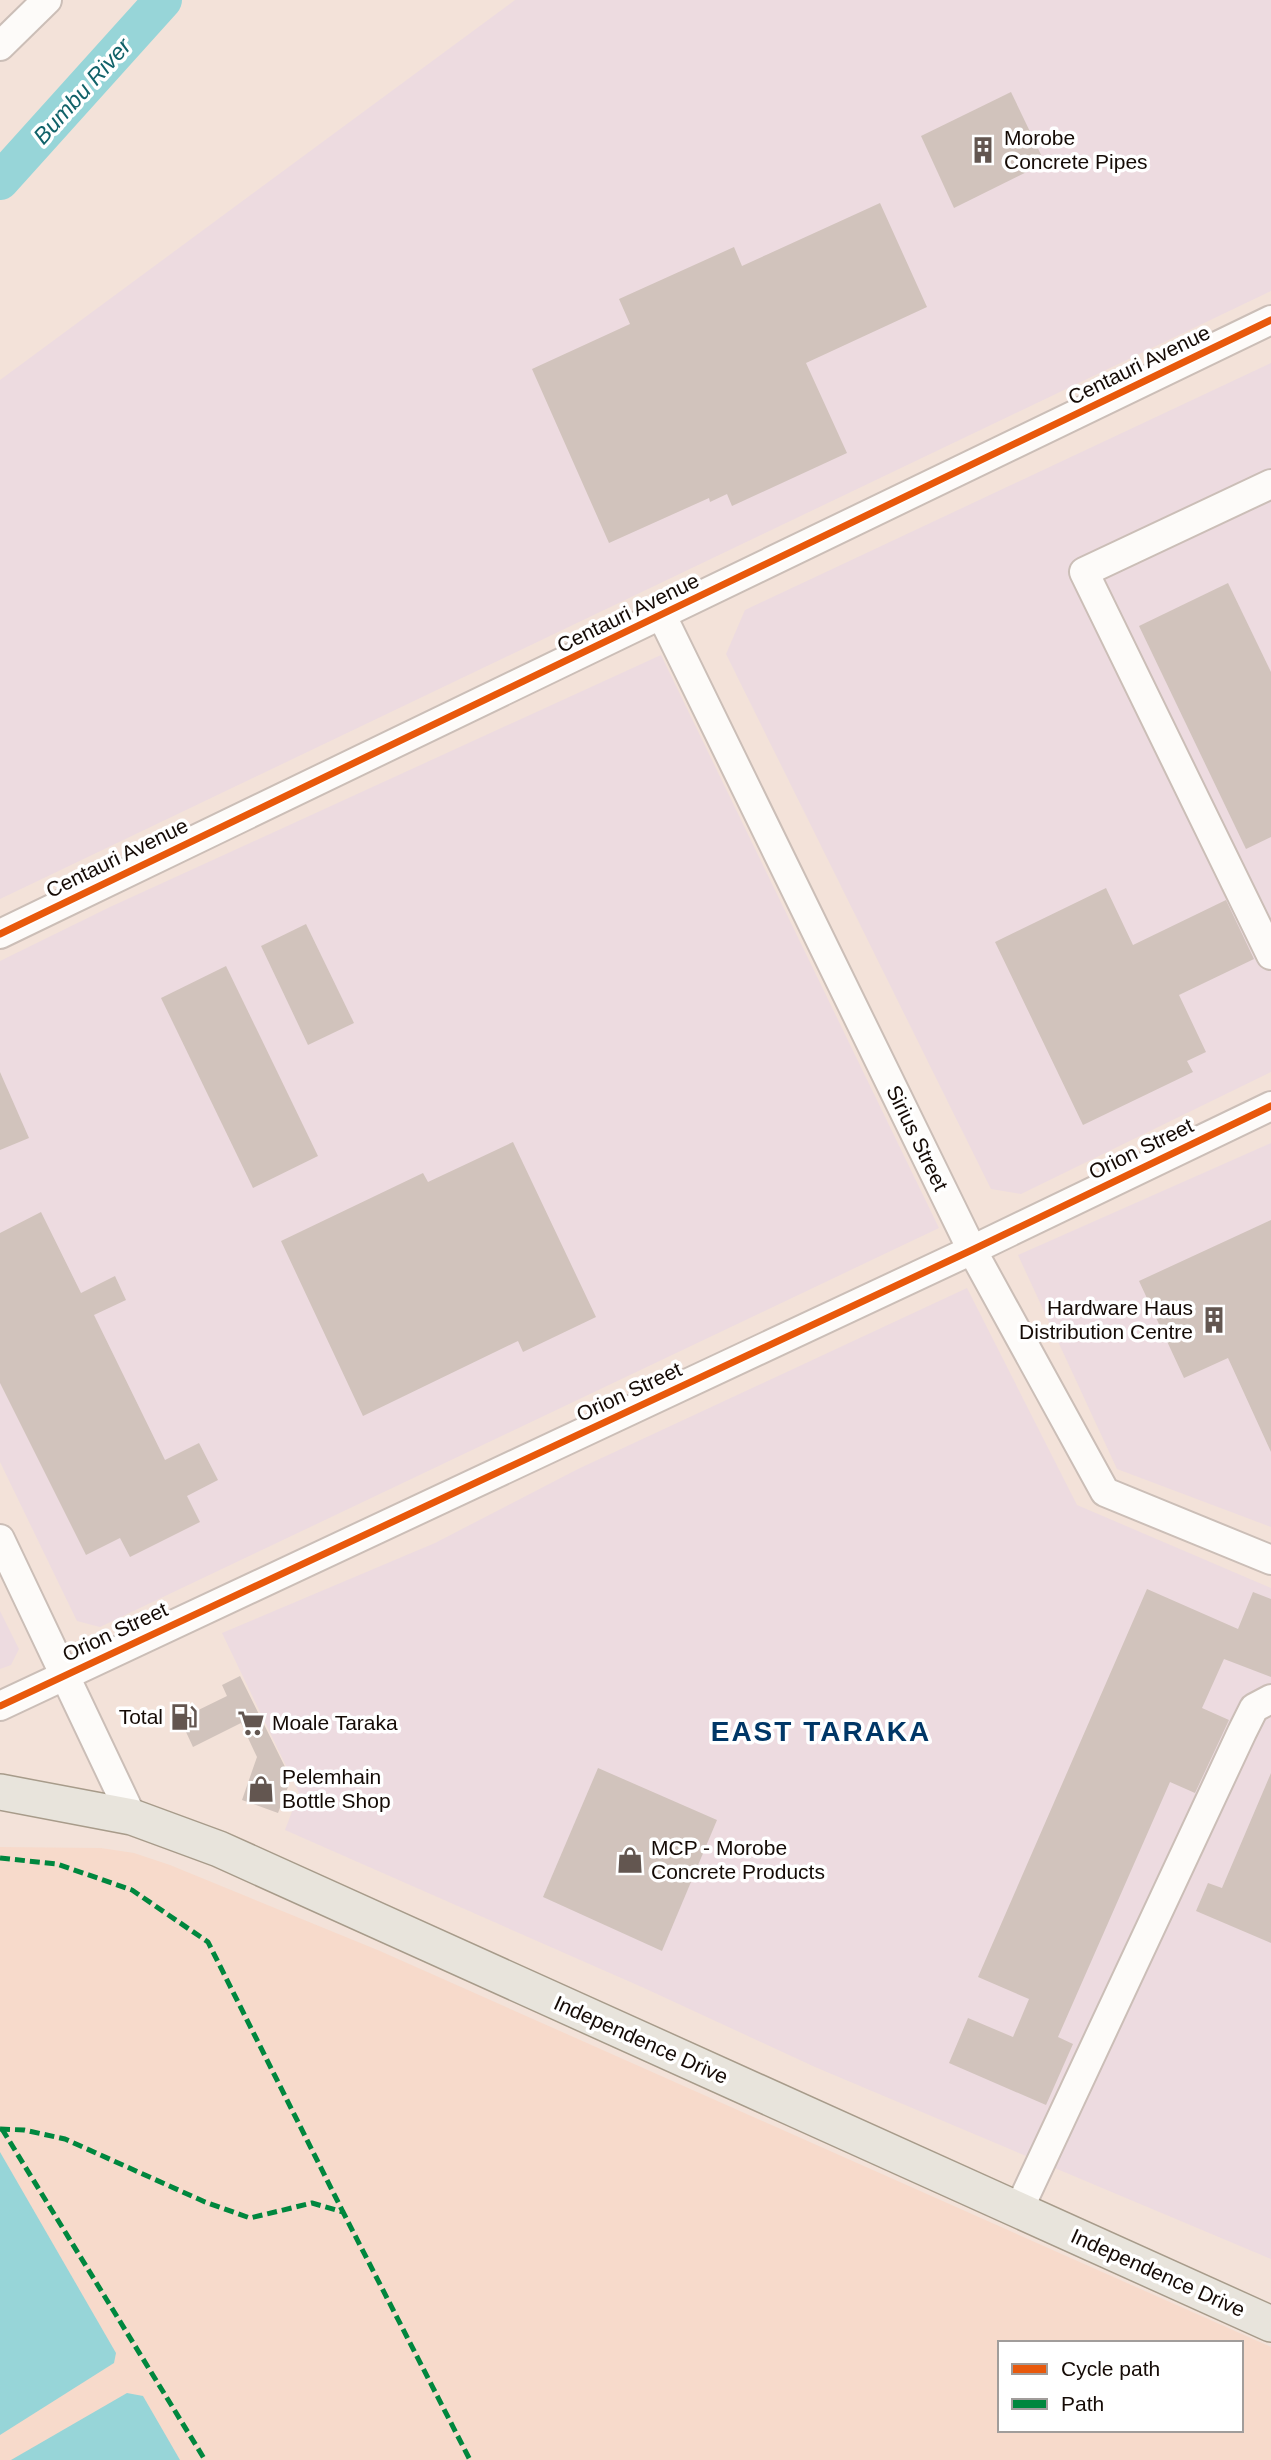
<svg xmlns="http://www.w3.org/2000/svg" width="1271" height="2460" font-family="Arial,sans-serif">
  <rect width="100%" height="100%" fill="#f3e2d9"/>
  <g fill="#eddbe0">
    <polygon points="515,0 1271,0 1271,291 0,899 0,380"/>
    <polygon points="1271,363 1271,1072 1021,1194 991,1189 726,654 745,610"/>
    <polygon points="661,655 939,1228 100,1627 77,1621 0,1462 0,961 110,907"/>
    <polygon points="1271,1143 1271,1527 1117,1469 1018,1255"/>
    <polygon points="967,1288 1077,1505 1271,1588 1271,2259 815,2067 644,1988 285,1830 299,1793 222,1633 435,1543 578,1469"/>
    <polygon points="0,1611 19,1649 11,1665 0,1669"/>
  </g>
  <path fill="#f7dacb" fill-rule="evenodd" d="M0 1847 101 1848 134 1853 170 1865 380 1951 1271 2347V2460H0ZM1000 2343H1241V2430H1000Z"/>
  <g fill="#97d5d8">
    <polygon points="0,2152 116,2353 114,2363 0,2435"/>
    <polygon points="127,2393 143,2396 180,2460 11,2460"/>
  </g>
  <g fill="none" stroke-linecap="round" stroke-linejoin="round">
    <polyline stroke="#97d5d8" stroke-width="38" points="0,181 163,0"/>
  </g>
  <g fill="#d1c3bc">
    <polygon points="1011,92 1045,163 954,208 921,136"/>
    <polygon points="880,203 927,307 806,363 847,453 732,506 727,494 710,502 709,498 609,543 532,369 630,324 619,299 734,247 742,266"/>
    <polygon points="1228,583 1271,672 1271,837 1246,849 1139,626"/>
    <polygon points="1106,888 1133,945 1226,900 1254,959 1179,995 1206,1052 1187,1061 1193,1072 1083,1125 995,942"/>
    <polygon points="306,924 354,1023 308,1045 261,946"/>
    <polygon points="226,966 318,1156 253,1188 161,998"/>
    <polygon points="0,1072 29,1138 0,1150"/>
    <polygon points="513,1142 596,1317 523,1352 518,1341 363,1416 281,1241 423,1173 428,1182"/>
    <polygon points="41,1212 81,1293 115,1276 126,1300 94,1315 165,1460 199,1443 218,1480 187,1496 200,1522 130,1557 120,1538 86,1555 0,1383 0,1233"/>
    <polygon points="1271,1220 1271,1452 1228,1358 1184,1378 1139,1281"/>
    <polygon points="1147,1589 1238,1629 1253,1592 1271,1599 1271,1677 1224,1659 1202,1708 1229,1720 1195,1793 1170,1782 1058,2037 1073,2044 1046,2105 949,2063 968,2018 1013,2037 1029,1999 978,1977"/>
    <polygon points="240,1676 291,1779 278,1813 242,1800 257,1757 241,1723 193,1747 180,1719 227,1696 222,1685"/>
    <polygon points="598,1768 717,1820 662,1951 543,1897"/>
    <polygon points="1271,1773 1271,1943 1196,1911 1208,1883 1222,1888"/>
  </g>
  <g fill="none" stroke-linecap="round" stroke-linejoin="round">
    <defs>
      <g id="minor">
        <polyline points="0,46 47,0"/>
        <polyline points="1271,484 1084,572 1271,955"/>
        <polyline points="662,616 972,1250 1105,1492 1271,1560"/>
        <polyline points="0,934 1271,320"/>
        <polyline points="0,1539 132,1817"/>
        <polyline points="0,1706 972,1250 1271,1106"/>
        <polyline points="1018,2211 1242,1732 1254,1708 1271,1699"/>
      </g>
      <polyline id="major" points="0,1792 132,1817 219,1849 1271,2324"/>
    </defs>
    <use href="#minor" stroke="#cbbeb7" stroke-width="32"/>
    <use href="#major" stroke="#a79b8a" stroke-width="38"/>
    <use href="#minor" stroke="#fdfbf9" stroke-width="28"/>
    <use href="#major" stroke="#e8e4dc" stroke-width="35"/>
    <g stroke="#00873e" stroke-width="5" stroke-dasharray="10 5" stroke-linecap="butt">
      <polyline points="0,1858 57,1864 132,1890 208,1942 343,2212"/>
      <polyline points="0,2129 24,2130 65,2139 205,2202 250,2218 312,2203 343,2212 470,2460"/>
      <polyline points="2,2129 205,2460"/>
    </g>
    <defs>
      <g id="cycleway">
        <polyline points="0,934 1271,320"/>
        <polyline points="0,1706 972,1250 1271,1106"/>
      </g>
    </defs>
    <use href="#cycleway" stroke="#fff" stroke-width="11"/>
    <use href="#cycleway" stroke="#e8590c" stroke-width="7"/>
  </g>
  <defs>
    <symbol id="building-bare" viewBox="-9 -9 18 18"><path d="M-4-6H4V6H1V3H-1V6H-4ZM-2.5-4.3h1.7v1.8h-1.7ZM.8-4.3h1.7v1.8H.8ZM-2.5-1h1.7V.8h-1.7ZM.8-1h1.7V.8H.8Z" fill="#635650" stroke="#fff" stroke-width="2.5" paint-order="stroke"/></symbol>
    <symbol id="fuel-bare" viewBox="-9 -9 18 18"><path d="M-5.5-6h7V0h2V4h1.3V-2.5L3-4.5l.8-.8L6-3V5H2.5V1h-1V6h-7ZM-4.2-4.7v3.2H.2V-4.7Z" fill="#635650" stroke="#fff" stroke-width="2.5" paint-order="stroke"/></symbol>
    <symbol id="supermarket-bare" viewBox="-9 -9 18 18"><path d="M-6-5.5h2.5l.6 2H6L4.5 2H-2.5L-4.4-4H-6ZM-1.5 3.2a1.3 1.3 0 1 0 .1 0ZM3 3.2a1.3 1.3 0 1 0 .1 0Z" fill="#635650" stroke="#fff" stroke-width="2.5" paint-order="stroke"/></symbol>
    <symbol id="shop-bare" viewBox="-9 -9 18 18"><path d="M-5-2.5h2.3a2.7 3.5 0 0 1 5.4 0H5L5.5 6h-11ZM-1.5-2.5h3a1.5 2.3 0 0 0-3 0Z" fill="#635650" stroke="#fff" stroke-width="2.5" paint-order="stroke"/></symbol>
  </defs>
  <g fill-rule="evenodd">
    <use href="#building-bare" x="964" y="131" width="38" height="38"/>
    <use href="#building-bare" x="1195" y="1301" width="38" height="38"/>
    <use href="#fuel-bare" x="165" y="1698" width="38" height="38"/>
    <use href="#supermarket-bare" x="232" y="1704" width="38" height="38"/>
    <use href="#shop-bare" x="242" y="1770" width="38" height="38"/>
    <use href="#shop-bare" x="611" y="1841" width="38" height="38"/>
  </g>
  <g text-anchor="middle" stroke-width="7" stroke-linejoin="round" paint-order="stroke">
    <g font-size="21" fill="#150b06" stroke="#fff" text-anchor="start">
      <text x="1004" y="145">Morobe<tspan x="1004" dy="24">Concrete Pipes</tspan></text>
      <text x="1193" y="1315" text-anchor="end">Hardware Haus<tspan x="1193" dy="24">Distribution Centre</tspan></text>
      <text x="163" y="1724" text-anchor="end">Total</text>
      <text x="272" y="1730">Moale Taraka</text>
      <text x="282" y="1784">Pelemhain<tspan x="282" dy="24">Bottle Shop</tspan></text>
      <text x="651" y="1855">MCP - Morobe<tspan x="651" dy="24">Concrete Products</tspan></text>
    </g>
    <g font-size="21" fill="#150b06" stroke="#fff">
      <text transform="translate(1139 365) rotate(-26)" y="7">Centauri Avenue</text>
      <text transform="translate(628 613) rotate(-26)" y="7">Centauri Avenue</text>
      <text transform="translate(117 858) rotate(-26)" y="7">Centauri Avenue</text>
      <text transform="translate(917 1138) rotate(64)" y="7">Sirius Street</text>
      <text transform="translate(1141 1149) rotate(-26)" y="7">Orion Street</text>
      <text transform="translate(629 1392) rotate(-25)" y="7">Orion Street</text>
      <text transform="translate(115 1632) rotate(-25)" y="7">Orion Street</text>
      <text transform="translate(641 2040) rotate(24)" y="7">Independence Drive</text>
      <text transform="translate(1158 2273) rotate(24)" y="7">Independence Drive</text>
    </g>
    <g font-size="23" font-style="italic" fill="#116269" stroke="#fff">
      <text transform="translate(82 91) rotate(-48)" y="8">Bumbu River</text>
    </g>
    <g font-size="28" font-weight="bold" letter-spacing="2" fill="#003767" stroke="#fff">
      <text x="821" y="1741">EAST TARAKA</text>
    </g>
  </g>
  <rect x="998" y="2341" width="245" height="91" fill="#ffffff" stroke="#a19d9b" stroke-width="2"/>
  <rect x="1012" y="2364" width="35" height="10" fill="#e8590c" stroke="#a19d9b" stroke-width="2"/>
  <text x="1061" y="2376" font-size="21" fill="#150b06">Cycle path</text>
  <rect x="1012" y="2399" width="35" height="10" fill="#00873e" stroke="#a19d9b" stroke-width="2"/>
  <text x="1061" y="2411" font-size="21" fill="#150b06">Path</text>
</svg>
